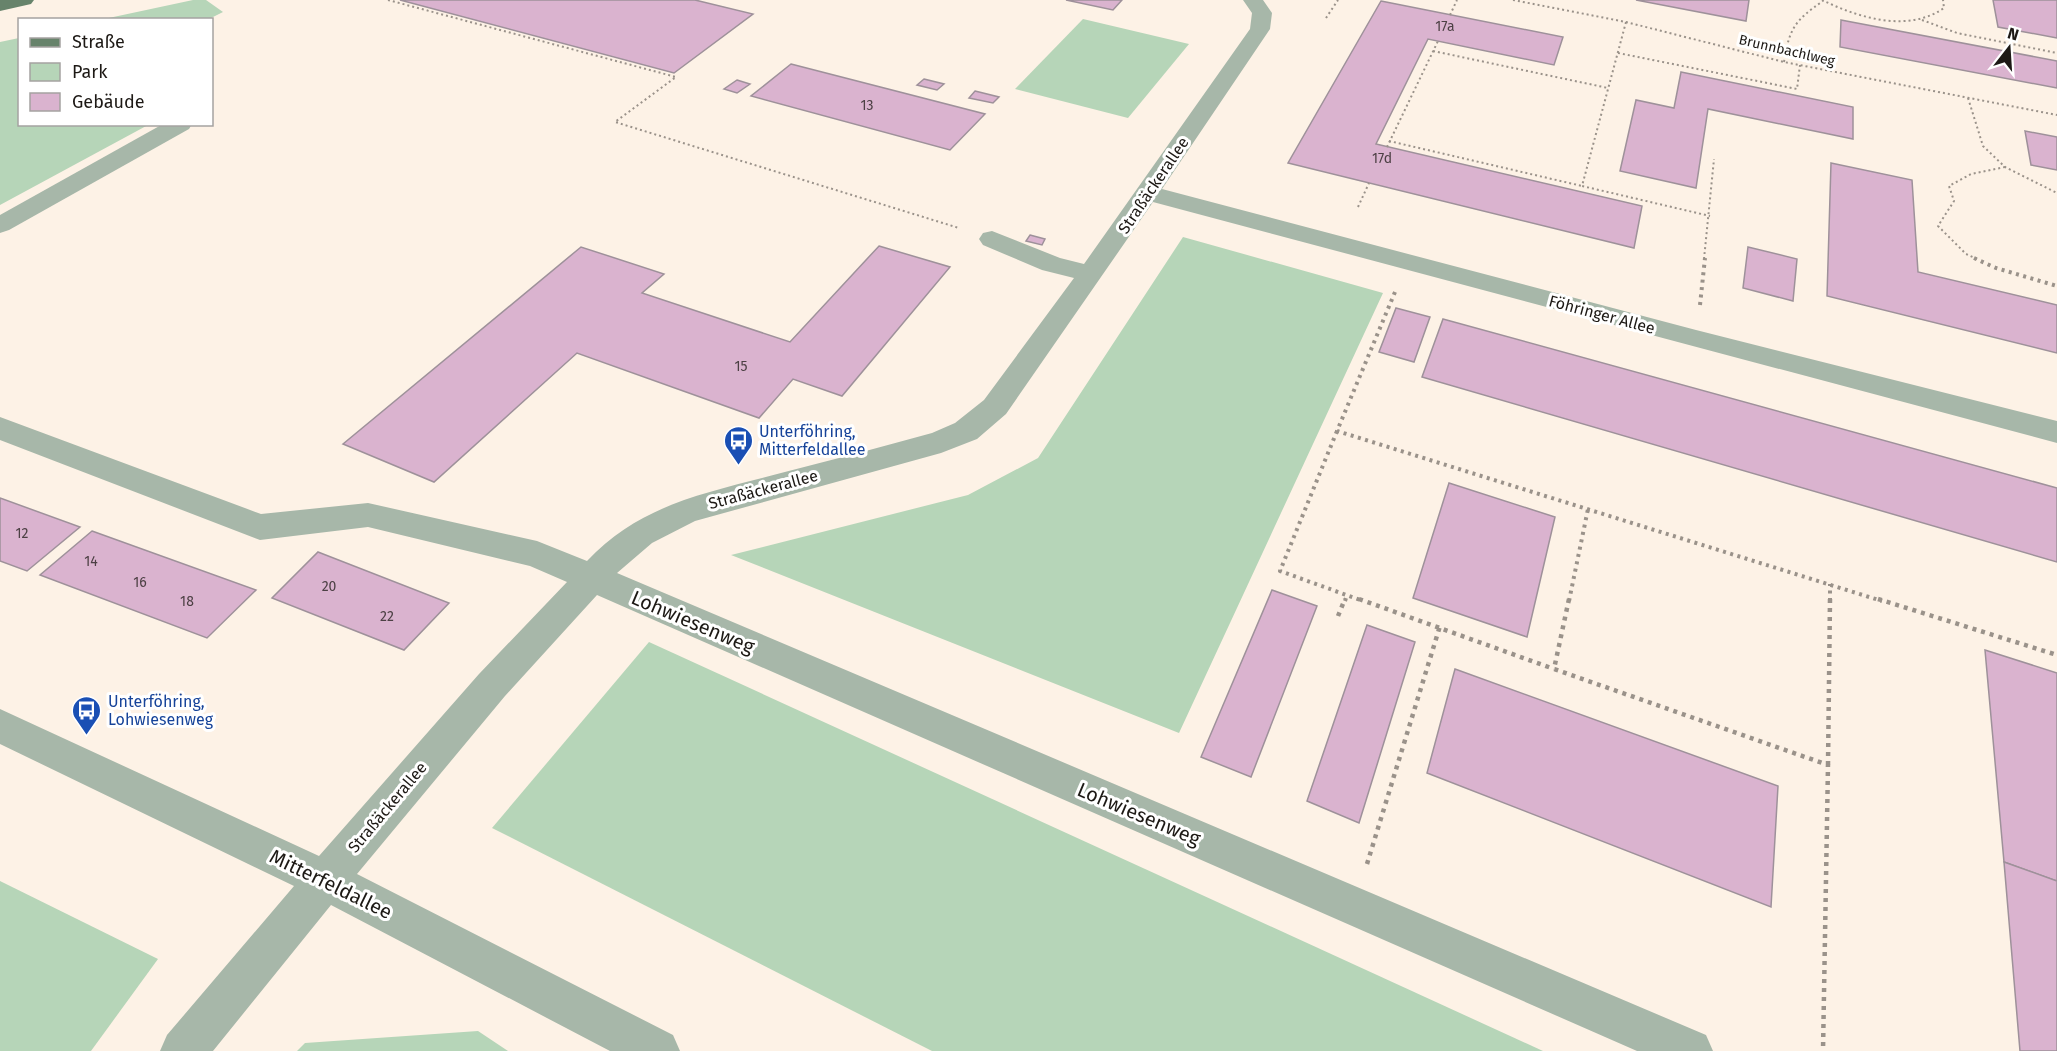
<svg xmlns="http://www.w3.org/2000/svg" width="2057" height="1051" font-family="'Fira Sans',sans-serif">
  <rect width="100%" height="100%" fill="#fdf2e6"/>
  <g fill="#b6d5b8">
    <polygon points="193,0 206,0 223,12 209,19 104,19"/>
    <polygon points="1083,19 1189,44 1128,118 1015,89"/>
    <polygon points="19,38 20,124 148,125 0,205 0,42"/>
    <polygon points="1183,237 1383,293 1179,733 731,555 968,495 1038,458"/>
    <polygon points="649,642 1543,1051 932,1051 492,828"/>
    <polygon points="0,881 158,959 91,1051 0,1051"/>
    <polygon points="478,1031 508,1051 297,1051 305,1043"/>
  </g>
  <g fill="#dab3cf" stroke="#9e919a" stroke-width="1.5">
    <polygon points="400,0 695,0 753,14 674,73"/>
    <polygon points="1066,0 1122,0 1113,10"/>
    <polygon points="1636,0 1749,0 1746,21"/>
    <polygon points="1993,0 2057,0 2057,38 1998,27"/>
    <polygon points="1381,1 1563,37 1554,65 1428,39 1376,144 1642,206 1634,248 1288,163"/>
    <polygon points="1841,20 2057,61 2057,88 1840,47"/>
    <polygon points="791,64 985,114 950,150 751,96"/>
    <polygon points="1681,72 1853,107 1853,139 1708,109 1696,188 1620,171 1636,100 1674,108"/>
    <polygon points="924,79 944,84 937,90 917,85"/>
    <polygon points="737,80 750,84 737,93 724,89"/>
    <polygon points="975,91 999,97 993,103 969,98"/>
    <polygon points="2025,131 2057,137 2057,170 2031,165"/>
    <polygon points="1831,163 1912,180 1918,272 2057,305 2057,353 1827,296"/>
    <polygon points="1030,235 1045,239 1042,245 1026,241"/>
    <polygon points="879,246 950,267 842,396 793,379 759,418 577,353 434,482 343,444 581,247 664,274 642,293 790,342"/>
    <polygon points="1748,247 1797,259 1793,301 1743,288"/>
    <polygon points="1396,308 1430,317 1414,362 1379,352"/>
    <polygon points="1443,319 2057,488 2057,562 1422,377"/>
    <polygon points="1449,483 1555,517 1527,637 1413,598"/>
    <polygon points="0,498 80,527 27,571 0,561"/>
    <polygon points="92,531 256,590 207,638 40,575"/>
    <polygon points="318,552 449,603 404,650 272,598"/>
    <polygon points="1272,590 1317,606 1251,777 1201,757"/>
    <polygon points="1367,625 1415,642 1359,823 1307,801"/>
    <polygon points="1985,650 2057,673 2057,881 2004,862"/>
    <polygon points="1455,669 1778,786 1771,907 1427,773"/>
    <polygon points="2004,862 2057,881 2057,1051 2020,1051"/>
  </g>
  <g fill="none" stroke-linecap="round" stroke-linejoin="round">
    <g stroke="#9a928a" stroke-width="2" stroke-dasharray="2 3" stroke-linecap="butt">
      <polyline points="388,0 676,77 615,122 959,228"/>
      <polyline points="1513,0 1626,22 1784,62 2057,115"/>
      <path d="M1822 0C1859 18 1908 33 1944 8L1943 0"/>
      <polyline points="1450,15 1457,0"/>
      <polyline points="1326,18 1338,0"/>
      <polyline points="1922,20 1957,33 2057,53"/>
      <polyline points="1626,22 1582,186 1710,216"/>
      <polyline points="1433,51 1608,88"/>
      <polyline points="1618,53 1797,89 1800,65"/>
      <path d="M1784 62C1789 29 1795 20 1823 1"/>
      <polyline points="1968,98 1983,146 2005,167 2057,193"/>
      <polyline points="1389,141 1582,186"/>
      <polyline points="1387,147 1438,41"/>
      <polyline points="1358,207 1369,183"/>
      <polyline points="1704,259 1714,159"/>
      <polyline points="1977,259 1966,254 1938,226 1954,201 1949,186 1971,174 2005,167"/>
    </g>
    <g stroke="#9a928a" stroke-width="4" stroke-dasharray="3 4.5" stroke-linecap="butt">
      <polyline points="1974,258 1996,268 2057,286"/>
      <polyline points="1395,292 1337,431 1882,601"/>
      <polyline points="1700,305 1705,258"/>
      <polyline points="1337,431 1280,571 1363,601"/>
      <polyline points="1345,601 1347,595"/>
      <polyline points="1569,601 1588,509"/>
      <polyline points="1830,601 1830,584"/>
    </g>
    <g stroke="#9a928a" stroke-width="4.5" stroke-dasharray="4 5" stroke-linecap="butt">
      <polyline points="1359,599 1554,669"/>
      <polyline points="1569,599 1554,669 1828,765 1823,1051"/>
      <polyline points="1878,599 2057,655"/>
      <polyline points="1338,616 1345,599"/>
      <polyline points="1828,765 1830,599"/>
      <polyline points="1367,864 1440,626"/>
    </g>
    <g fill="#a7b7a9" fill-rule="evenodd">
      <path d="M1243 0H1263L1272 13 1270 29 1162 189 1696 330 2057 421V443L1153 202 1006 414 977 439 941 453 695 521 652 543 617 573 1706 1035 1713 1051H1637L597 595 505 696 357 874 673 1035 680 1051H610L331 905 213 1051H160L167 1035 294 886 0 744V709L319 856 479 674 567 582 530 566 368 527 260 540 0 440V417L261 514 368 503 537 541 587 561C642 503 707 493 781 473 831 460 882 447 932 433L955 423 984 400 1074 278 1042 270 983 245 979 239 983 233 992 231 1060 258 1084 264 1250 29 1252 13Z"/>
      <polygon points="163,124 192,124 189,129 9,230 0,233 0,215"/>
    </g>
    <polygon fill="#67836b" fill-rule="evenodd" points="0,0 34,0 31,4 0,11"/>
  </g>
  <defs>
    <symbol id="bus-pin" viewBox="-11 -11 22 30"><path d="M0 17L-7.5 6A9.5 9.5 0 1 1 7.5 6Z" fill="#1a4fb4" stroke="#fff"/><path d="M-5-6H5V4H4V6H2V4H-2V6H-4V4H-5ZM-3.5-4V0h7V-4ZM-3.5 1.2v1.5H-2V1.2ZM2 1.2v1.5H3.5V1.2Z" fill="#fff"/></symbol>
  </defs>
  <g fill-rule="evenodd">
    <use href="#bus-pin" x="722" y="424" width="33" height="45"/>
    <use href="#bus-pin" x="70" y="694" width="33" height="45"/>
  </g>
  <g text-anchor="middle" stroke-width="6" stroke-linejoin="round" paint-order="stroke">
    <g font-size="14" fill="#4c4044">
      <text x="1445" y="31">17a</text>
      <text x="867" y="110">13</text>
      <text x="1382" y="163">17d</text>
      <text x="741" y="371">15</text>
      <text x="22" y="538">12</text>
      <text x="91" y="566">14</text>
      <text x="140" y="587">16</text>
      <text x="329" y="591">20</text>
      <text x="187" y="606">18</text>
      <text x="387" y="621">22</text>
    </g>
    <g font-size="14" fill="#1d1915" stroke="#fff">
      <text transform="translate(1787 50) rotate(13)" y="5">Brunnbachlweg</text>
    </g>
    <g font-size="16" fill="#1d1915" stroke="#fff">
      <text transform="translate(1153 185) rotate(-56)" y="6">Straßäckerallee</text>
      <text transform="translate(1602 314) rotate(15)" y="6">Föhringer Allee</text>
      <text transform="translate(763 489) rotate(-15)" y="6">Straßäckerallee</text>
      <text transform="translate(387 807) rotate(-50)" y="6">Straßäckerallee</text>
    </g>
    <g font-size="16" fill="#164399" stroke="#fff" text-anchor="start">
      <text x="759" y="437">Unterföhring,<tspan x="759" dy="18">Mitterfeldallee</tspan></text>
      <text x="108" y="707">Unterföhring,<tspan x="108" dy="18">Lohwiesenweg</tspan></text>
    </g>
    <g font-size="20" fill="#1d1915" stroke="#fff">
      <text transform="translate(693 622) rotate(23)" y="7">Lohwiesenweg</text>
      <text transform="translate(1139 814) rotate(23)" y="7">Lohwiesenweg</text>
      <text transform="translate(331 884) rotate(26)" y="7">Mitterfeldallee</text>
    </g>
  </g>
  <rect x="18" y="18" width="195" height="108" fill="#ffffff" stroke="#a5a3a1" stroke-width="1.5"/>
  <rect x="30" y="38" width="30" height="9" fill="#67836b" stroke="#a5a3a1" stroke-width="1.5"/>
  <text x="72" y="48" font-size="18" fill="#1d1915">Straße</text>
  <rect x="30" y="63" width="30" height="18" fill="#b6d5b8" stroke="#a5a3a1" stroke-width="1.5"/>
  <text x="72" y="78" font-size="18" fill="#1d1915">Park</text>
  <rect x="30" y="93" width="30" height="18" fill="#dab3cf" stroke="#a5a3a1" stroke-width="1.5"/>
  <text x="72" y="108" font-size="18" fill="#1d1915">Gebäude</text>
  <g transform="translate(2009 48) rotate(17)" stroke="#ffffff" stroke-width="4.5" paint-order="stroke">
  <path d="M0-4.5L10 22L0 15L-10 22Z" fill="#1d1915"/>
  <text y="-9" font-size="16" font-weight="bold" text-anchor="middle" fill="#1d1915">N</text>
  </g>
</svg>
